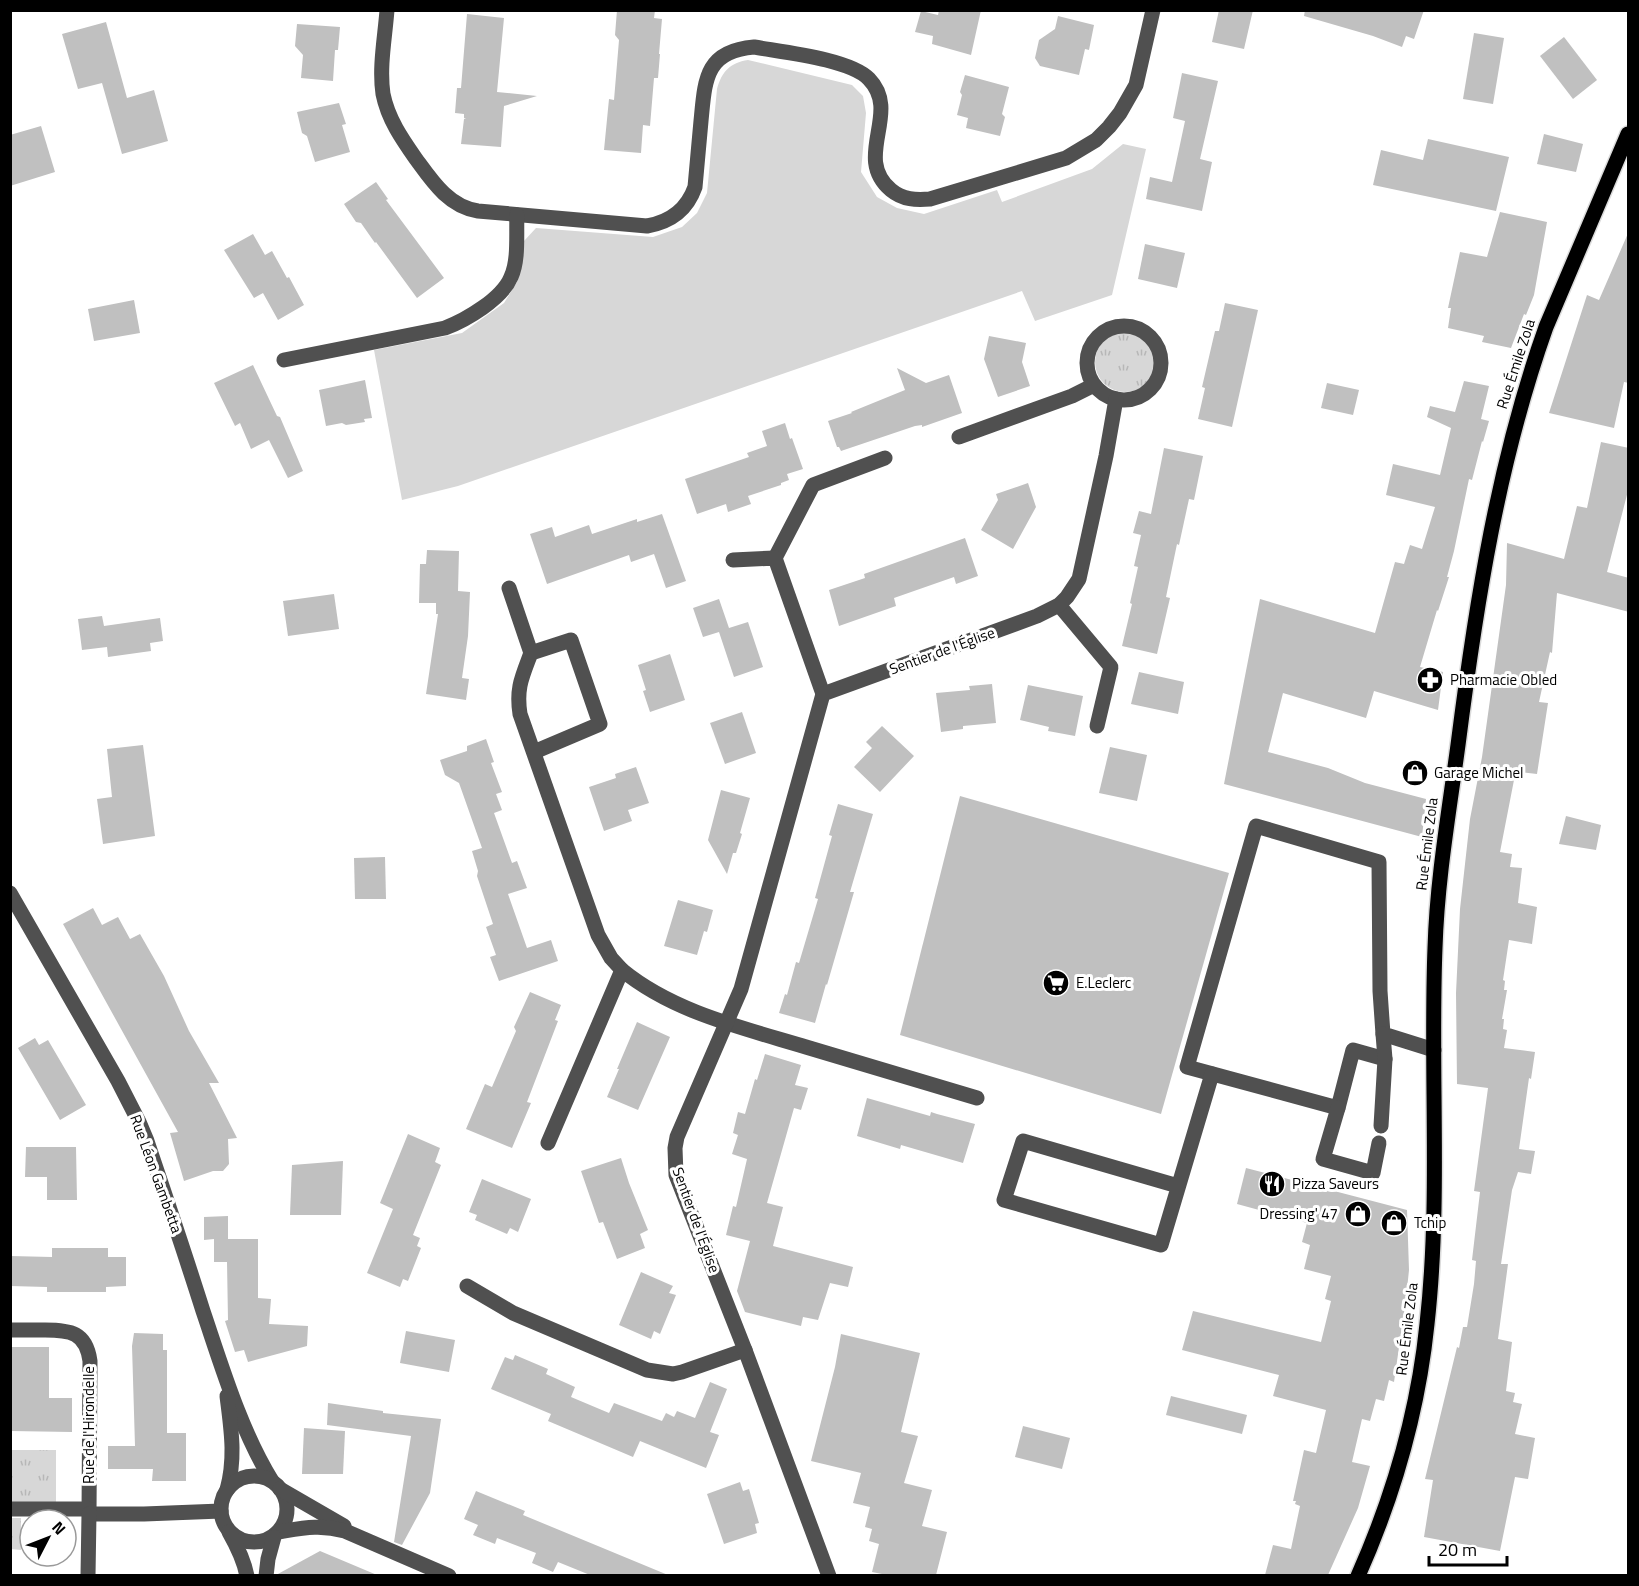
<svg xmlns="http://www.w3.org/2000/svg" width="1639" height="1586" font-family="'Titillium Web',sans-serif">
  <defs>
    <pattern id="grass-tufts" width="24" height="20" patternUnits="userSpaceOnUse" patternTransform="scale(1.5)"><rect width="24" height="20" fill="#d7d7d7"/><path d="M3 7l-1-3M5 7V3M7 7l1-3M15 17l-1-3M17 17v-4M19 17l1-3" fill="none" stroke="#b7b7b7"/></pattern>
  </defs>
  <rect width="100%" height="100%" fill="#fff"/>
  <g fill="url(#grass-tufts)">
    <circle cx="1125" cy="362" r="30"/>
    <rect x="11" y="1450" width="45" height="54"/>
    <polygon points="11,1518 21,1518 21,1550 11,1549"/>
  </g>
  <path fill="#d7d7d7" d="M748 60 852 85 863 96 866 113 861 172 877 197 897 208 924 214 997 190 1002 202 1092 169 1123 144 1146 149 1112 295 1035 321 1022 291 458 486 402 500 374 350 462 333 504 303 517 282 524 241 536 228 653 237 682 227 697 213 707 193 717 89C722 71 730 63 748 60Z"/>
  <g fill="#c0c0c0">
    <polygon points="617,10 655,10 654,18 662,19 659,54 660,54 658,78 654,78 650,126 643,125 641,153 604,150 609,99 614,100 619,40 615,35"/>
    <polygon points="939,10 981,10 971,55 932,44 933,36 915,32 921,11 938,15"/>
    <polygon points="1219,10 1253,10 1244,49 1212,42"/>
    <polygon points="1305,10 1424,10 1414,39 1406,36 1402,47 1373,36 1304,16"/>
    <polygon points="467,14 504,18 497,92 537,96 504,106 501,147 461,144 464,119 466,118 464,118 464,114 455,113 457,88 461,88"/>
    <polygon points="1058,16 1094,25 1089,50 1085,49 1079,75 1040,66 1035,58 1039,40 1055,29"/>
    <polygon points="106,22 127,98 154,90 168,141 122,154 102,83 78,89 62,34"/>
    <polygon points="297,24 340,27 338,50 335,50 333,81 301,78 303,55 295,46"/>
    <polygon points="1474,33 1504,38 1493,104 1463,99"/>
    <polygon points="1564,37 1597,80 1573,99 1540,56"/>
    <polygon points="1182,73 1218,81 1200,159 1212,162 1202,211 1146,199 1150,177 1172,182 1185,121 1173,118"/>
    <polygon points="965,75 1009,87 1002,114 1005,117 1000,136 966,128 968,118 957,115 962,95 960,92"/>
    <polygon points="339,103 346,124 342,125 350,152 315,162 307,136 302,133 297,112"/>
    <polygon points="41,126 55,172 10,186 10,135"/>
    <polygon points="1544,134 1583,144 1576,172 1537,164"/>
    <polygon points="1428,139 1509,157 1496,211 1373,185 1381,150 1423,160"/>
    <polygon points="376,182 388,199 386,200 444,278 417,298 376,242 375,243 361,223 356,222 344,204"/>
    <polygon points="1500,212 1547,222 1534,295 1526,315 1524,314 1511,348 1482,342 1484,336 1448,328 1451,308 1448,308 1460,252 1487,257"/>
    <polygon points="1629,231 1629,383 1624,382 1614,428 1549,413 1587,295 1599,300"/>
    <polygon points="253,234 265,255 272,251 287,278 289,277 304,305 278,320 263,293 254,298 224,250"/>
    <polygon points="1145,244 1185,253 1177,288 1138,279"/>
    <polygon points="134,300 140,333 94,341 88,309"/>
    <polygon points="1225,303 1258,310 1232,427 1198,419 1205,388 1202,387 1215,331 1219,331"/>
    <polygon points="989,336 1026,343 1022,362 1030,386 998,397 984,359"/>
    <polygon points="253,365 277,416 280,417 303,471 288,478 269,440 251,449 240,423 235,426 214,383"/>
    <polygon points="897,368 926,383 949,375 962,413 922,427 922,425 915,426 841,451 839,447 837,447 828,421 852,413 851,412 905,390"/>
    <polygon points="365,380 372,418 364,419 365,422 346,425 342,423 326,426 319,390"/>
    <polygon points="1464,381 1489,386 1481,419 1489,421 1483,442 1482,441 1472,480 1469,479 1454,551 1447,577 1449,577 1438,611 1437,610 1420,667 1443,672 1438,710 1374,691 1366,718 1283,693 1268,752 1328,768 1365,783 1426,799 1422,837 1224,784 1260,599 1375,633 1395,562 1404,564 1410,545 1422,549 1435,507 1386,495 1393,464 1440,475 1451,428 1427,417 1430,406 1455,412"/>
    <polygon points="1327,383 1359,390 1353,415 1321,408"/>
    <polygon points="785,423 790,439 792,438 803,469 787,474 789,480 781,483 781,485 748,496 751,504 728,512 726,504 697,514 685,479 749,457 747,453 767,446 762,431"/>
    <polygon points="1601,442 1629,448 1629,487 1607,572 1629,578 1629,612 1557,593 1552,653 1550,652 1539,702 1548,703 1537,774 1520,772 1519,781 1514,780 1500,852 1512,854 1510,867 1522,868 1518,903 1537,907 1532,944 1509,940 1503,980 1505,981 1504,990 1507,990 1502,1019 1504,1019 1503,1029 1507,1030 1504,1048 1535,1052 1531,1079 1529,1078 1519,1149 1535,1151 1531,1174 1518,1172 1512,1190 1501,1264 1508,1264 1498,1339 1512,1342 1506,1391 1515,1393 1513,1402 1522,1404 1515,1434 1535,1438 1528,1479 1515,1477 1500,1551 1424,1537 1433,1480 1425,1479 1457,1347 1459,1348 1463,1327 1467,1327 1474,1284 1476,1261 1472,1260 1480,1192 1474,1191 1488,1088 1457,1084 1456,993 1460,909 1470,819 1482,757 1506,585 1507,543 1564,559 1577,506 1587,508"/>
    <polygon points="1164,448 1203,456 1194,500 1189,499 1179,545 1177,544 1166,597 1170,598 1157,654 1122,646 1132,604 1130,603 1138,567 1134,566 1141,535 1133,533 1139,511 1151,514"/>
    <polygon points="1028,483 1036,507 1013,549 981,530 998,500 996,494"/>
    <polygon points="662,514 686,581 666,588 654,554 631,562 629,555 547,584 530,534 552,527 555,537 589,525 592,534 637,519 637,522"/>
    <polygon points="965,538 978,576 956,584 954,577 894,598 896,606 839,626 829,590 865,578 864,574"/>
    <polygon points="427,550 459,551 458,591 470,592 468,636 462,678 469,679 466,700 426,694 438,614 436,614 436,603 419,603 420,564 426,564"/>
    <polygon points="334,594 339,629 288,636 283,601"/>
    <polygon points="719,599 729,628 748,622 763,667 734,677 719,632 703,637 693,608"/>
    <polygon points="102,616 104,626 160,618 163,641 150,643 151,651 108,657 107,647 82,650 78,619"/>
    <polygon points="670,654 685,700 650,712 643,691 646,690 638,665"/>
    <polygon points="1139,672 1184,682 1178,714 1131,704"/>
    <polygon points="992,684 996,723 963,726 963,729 941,732 936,693 970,690 969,686"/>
    <polygon points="1028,685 1083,696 1075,736 1048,731 1049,727 1020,720"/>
    <polygon points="742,712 756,753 725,764 710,723"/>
    <polygon points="882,726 914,756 880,792 854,767 872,748 866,742"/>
    <polygon points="486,739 494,762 491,763 502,792 496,794 502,810 494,813 512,863 517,861 527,888 508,894 527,948 551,940 558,961 499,981 490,957 496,955 486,927 493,924 477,876 478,871 472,851 482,848 459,783 445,775 440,760 467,751 467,746"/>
    <polygon points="143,745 155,836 103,844 97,799 112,797 107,749"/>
    <polygon points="1110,747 1147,755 1137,801 1099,793"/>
    <polygon points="636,767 649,803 628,810 632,821 604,831 589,787 616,778 615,774"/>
    <polygon points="721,790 750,798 740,833 742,834 736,853 733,853 727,874 708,840"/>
    <polygon points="960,796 1229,873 1161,1114 900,1035"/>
    <polygon points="838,804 873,814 850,892 854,892 827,985 826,984 815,1023 779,1013 785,994 787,995 796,962 799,963 818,899 815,898 832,836 829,835"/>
    <polygon points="1566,816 1601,825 1596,850 1559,844"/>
    <polygon points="385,857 386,899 355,899 354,858"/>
    <polygon points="678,900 713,910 707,932 704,931 697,955 664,946"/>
    <polygon points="93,908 102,925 118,917 130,939 140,934 164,976 189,1031 219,1083 209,1083 237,1138 228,1139 229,1164 223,1171 213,1171 184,1181 170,1133 178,1132 63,924"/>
    <polygon points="530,992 561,1005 555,1020 558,1021 527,1102 531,1103 512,1148 466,1129 485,1084 492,1087 516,1031 514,1027"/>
    <polygon points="637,1022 670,1037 638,1110 607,1097 619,1069 617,1069"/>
    <polygon points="35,1038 39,1045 48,1040 86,1105 60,1120 18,1048"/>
    <polygon points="765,1054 801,1065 795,1085 808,1088 801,1110 794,1108 767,1203 783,1207 773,1246 853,1267 848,1287 830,1283 818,1320 803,1317 801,1326 745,1312 737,1291 750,1241 726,1235 733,1206 736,1207 747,1159 732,1154 738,1135 733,1133 738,1112 745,1114 755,1079 757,1080"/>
    <polygon points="867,1098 930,1116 931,1112 937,1114 975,1124 963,1163 901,1145 900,1149 857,1136"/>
    <polygon points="408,1134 440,1148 435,1162 441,1165 413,1235 420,1238 417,1246 421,1248 408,1281 403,1279 400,1287 367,1273 393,1209 380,1203"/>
    <polygon points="26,1147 76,1147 77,1200 47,1200 47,1177 25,1177"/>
    <polygon points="621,1158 629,1183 648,1230 640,1234 645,1248 617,1259 603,1222 599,1223 581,1171"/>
    <polygon points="343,1161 341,1215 290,1215 292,1165"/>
    <polygon points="1246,1168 1407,1210 1409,1270 1406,1299 1394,1382 1389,1380 1384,1401 1376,1399 1370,1421 1362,1419 1352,1462 1370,1466 1358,1508 1328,1575 1265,1575 1273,1545 1291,1549 1300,1506 1295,1504 1296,1501 1293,1501 1304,1450 1316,1453 1326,1410 1273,1396 1279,1375 1182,1350 1193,1311 1321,1342 1331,1301 1325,1299 1331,1276 1304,1269 1310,1245 1302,1242 1307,1223 1237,1204"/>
    <polygon points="482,1179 531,1199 518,1232 510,1228 507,1234 475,1220 477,1215 469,1212"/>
    <polygon points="228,1216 228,1239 258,1239 258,1298 271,1299 269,1324 308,1326 307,1346 248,1362 244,1350 235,1352 225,1321 228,1320 227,1262 214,1262 214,1239 204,1240 204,1217"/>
    <polygon points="52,1248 108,1248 108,1257 126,1257 126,1286 106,1287 106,1292 47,1292 47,1287 10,1286 10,1256 52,1257"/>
    <polygon points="641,1272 673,1286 669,1293 676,1295 660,1334 654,1331 651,1339 619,1325"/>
    <polygon points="406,1331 455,1340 449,1372 400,1363"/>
    <polygon points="134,1333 163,1334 163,1350 167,1350 167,1433 186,1433 186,1481 152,1481 153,1469 108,1469 108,1446 135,1446 132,1346"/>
    <polygon points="841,1334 920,1353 901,1432 918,1436 904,1483 932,1490 922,1526 947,1532 936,1575 887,1575 872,1572 879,1544 869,1541 872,1529 865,1527 870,1507 853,1503 861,1473 811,1461 835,1367"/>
    <polygon points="10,1347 49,1347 49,1398 72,1398 72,1432 10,1431"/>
    <polygon points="515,1355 548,1369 546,1374 575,1387 571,1397 609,1413 614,1403 662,1421 666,1413 674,1417 677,1411 695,1418 710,1382 727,1389 710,1432 719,1435 706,1468 640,1441 633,1457 548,1421 551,1414 491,1389 505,1357 513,1360"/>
    <polygon points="1171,1396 1247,1415 1242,1434 1166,1415"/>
    <polygon points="328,1403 383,1411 383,1413 441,1419 430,1493 402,1545 394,1542 411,1436 327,1425"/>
    <polygon points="1023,1426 1070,1438 1062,1469 1015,1457"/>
    <polygon points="304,1428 345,1431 343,1474 302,1474"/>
    <polygon points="740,1482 743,1491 749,1489 759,1523 755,1524 757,1533 724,1544 707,1494"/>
    <polygon points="476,1491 525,1511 523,1515 668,1575 590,1575 558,1562 553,1572 532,1563 536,1553 497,1538 495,1544 473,1535 478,1525 464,1519"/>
    <polygon points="320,1551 377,1575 276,1575"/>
  </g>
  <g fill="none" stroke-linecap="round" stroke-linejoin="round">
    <defs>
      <path id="major" d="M1358 1576C1394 1495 1418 1412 1427 1324 1441 1199 1430 1073 1435 948 1437 880 1449 812 1458 745 1476 604 1498 462 1546 327L1628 134"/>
    </defs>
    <use href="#major" stroke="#dbdbdb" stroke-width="18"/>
    <g stroke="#505050" stroke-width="15">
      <path d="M387 10C385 37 379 67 383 94 388 119 402 139 416 159 432 181 449 207 478 211L647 226C670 222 687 210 695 187 697 165 699 143 701 121 705 80 705 51 754 47 782 52 850 59 869 79 902 113 852 157 891 190 903 200 916 200 930 199L1066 158 1096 140 1109 127 1120 113 1136 85 1153 10"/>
      <circle cx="1124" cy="363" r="37"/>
      <path d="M284 360 445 328C466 320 502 299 511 277 519 260 516 234 517 215"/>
      <polyline points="959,437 1072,396 1094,385"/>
      <polyline points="775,558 813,485 885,458"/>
      <polyline points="733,560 775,558 823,694"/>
      <polyline points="509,588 531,653"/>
      <polyline points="1059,605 1111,667 1097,726"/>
      <path d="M534 752 600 724 571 640 531 653C522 677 516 688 520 714L598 935 611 958 622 970"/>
      <path d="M10 893 118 1081 139 1122 147 1141C166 1198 185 1254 203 1311 222 1367 241 1431 272 1481"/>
      <polyline points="1385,1059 1353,1050 1338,1108 1187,1067 1256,826 1379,862 1380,991 1383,1034 1434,1050"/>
      <polyline points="1338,1108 1323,1159 1373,1173 1379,1143"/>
      <polyline points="1381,1126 1385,1059 1383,1034"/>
      <path d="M548 1143 622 970C673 1012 743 1028 806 1047 863 1064 920 1081 977 1098"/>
      <polyline points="1178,1186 1023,1141 1004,1200 1161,1245 1212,1074"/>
      <polyline points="467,1286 513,1313 647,1370 673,1374 682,1372 745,1350"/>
      <path d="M10 1330C22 1330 33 1330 45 1330 70 1330 86 1332 90 1361L89 1514H144L221 1511"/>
      <path d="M227 1396C231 1429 236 1457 227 1490"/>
      <circle cx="254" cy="1509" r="33"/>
      <polyline points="280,1489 344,1526"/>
      <polyline points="10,1509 89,1509"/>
      <path d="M229 1532C237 1546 244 1560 247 1576"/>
      <path d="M278 1532C303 1528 320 1524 345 1531L449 1576"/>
      <polyline points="88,1576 89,1514"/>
      <polyline points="266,1576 268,1559 274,1537"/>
      <polyline points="829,1576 745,1350 676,1175 675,1148 677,1137 741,989 823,694 1037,616 1059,605 1067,597 1079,579 1106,456 1116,399"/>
    </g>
    <use href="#major" stroke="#000" stroke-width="15"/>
  </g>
  <defs>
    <symbol id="pharmacy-disc" viewBox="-11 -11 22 22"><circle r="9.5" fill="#000" stroke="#fff"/><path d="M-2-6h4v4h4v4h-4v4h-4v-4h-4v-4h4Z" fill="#fff"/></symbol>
    <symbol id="shop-disc" viewBox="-11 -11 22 22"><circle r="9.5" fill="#000" stroke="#fff"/><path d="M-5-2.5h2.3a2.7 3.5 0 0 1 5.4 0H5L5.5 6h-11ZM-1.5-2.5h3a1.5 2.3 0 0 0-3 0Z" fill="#fff"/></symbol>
    <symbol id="supermarket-disc" viewBox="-11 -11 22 22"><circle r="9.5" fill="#000" stroke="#fff"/><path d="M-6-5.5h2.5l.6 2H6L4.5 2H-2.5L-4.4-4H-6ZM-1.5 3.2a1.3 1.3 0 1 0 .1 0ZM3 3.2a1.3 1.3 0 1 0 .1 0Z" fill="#fff"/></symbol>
    <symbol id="restaurant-disc" viewBox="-11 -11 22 22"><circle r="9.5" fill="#000" stroke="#fff"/><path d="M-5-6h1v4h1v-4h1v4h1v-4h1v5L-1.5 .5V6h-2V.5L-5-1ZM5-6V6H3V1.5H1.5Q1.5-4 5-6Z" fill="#fff"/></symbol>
  </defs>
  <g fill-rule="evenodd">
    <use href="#pharmacy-disc" x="1415" y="665" width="30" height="30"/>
    <use href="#shop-disc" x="1400" y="758" width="30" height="30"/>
    <use href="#supermarket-disc" x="1041" y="968" width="30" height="30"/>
    <use href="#restaurant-disc" x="1257" y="1169" width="30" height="30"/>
    <use href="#shop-disc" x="1343" y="1199" width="30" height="30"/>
    <use href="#shop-disc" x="1379" y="1208" width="30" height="30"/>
  </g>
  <g text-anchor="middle" stroke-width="6" stroke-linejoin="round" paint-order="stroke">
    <g font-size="15" fill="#000" stroke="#fff">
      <text transform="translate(1516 364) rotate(-72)" y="5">Rue Émile Zola</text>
      <text transform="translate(942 651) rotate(-20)" y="5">Sentier de l'Église</text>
      <text transform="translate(1427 844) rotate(-83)" y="5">Rue Émile Zola</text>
      <text transform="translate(156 1174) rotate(70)" y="5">Rue Léon Gambetta</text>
      <text transform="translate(696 1220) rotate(70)" y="5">Sentier de l'Église</text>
      <text transform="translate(1407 1329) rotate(-83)" y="5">Rue Émile Zola</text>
      <text transform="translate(89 1425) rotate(-90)" y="5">Rue de l'Hirondelle</text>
    </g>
    <g font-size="15" fill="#000" stroke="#fff" text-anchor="start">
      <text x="1450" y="685">Pharmacie Obled</text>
      <text x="1434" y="778">Garage Michel</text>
      <text x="1076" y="988">E.Leclerc</text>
      <text x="1292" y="1189">Pizza Saveurs</text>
      <text x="1338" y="1219" text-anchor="end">Dressing' 47</text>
      <text x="1414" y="1228">Tchip</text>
    </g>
  </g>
  <rect width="1639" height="1586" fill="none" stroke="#000000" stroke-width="24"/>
  <g transform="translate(48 1538) rotate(48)"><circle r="28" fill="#ffffff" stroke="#999999" stroke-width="1.5"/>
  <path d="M0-4.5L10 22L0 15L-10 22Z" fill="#000000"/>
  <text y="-9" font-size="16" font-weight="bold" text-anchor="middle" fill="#000000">N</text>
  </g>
  <path d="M1429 1556v9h78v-9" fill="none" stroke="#000000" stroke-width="3"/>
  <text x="1438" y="1556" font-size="18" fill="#000000" stroke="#ffffff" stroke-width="4.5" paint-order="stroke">20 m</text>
</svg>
